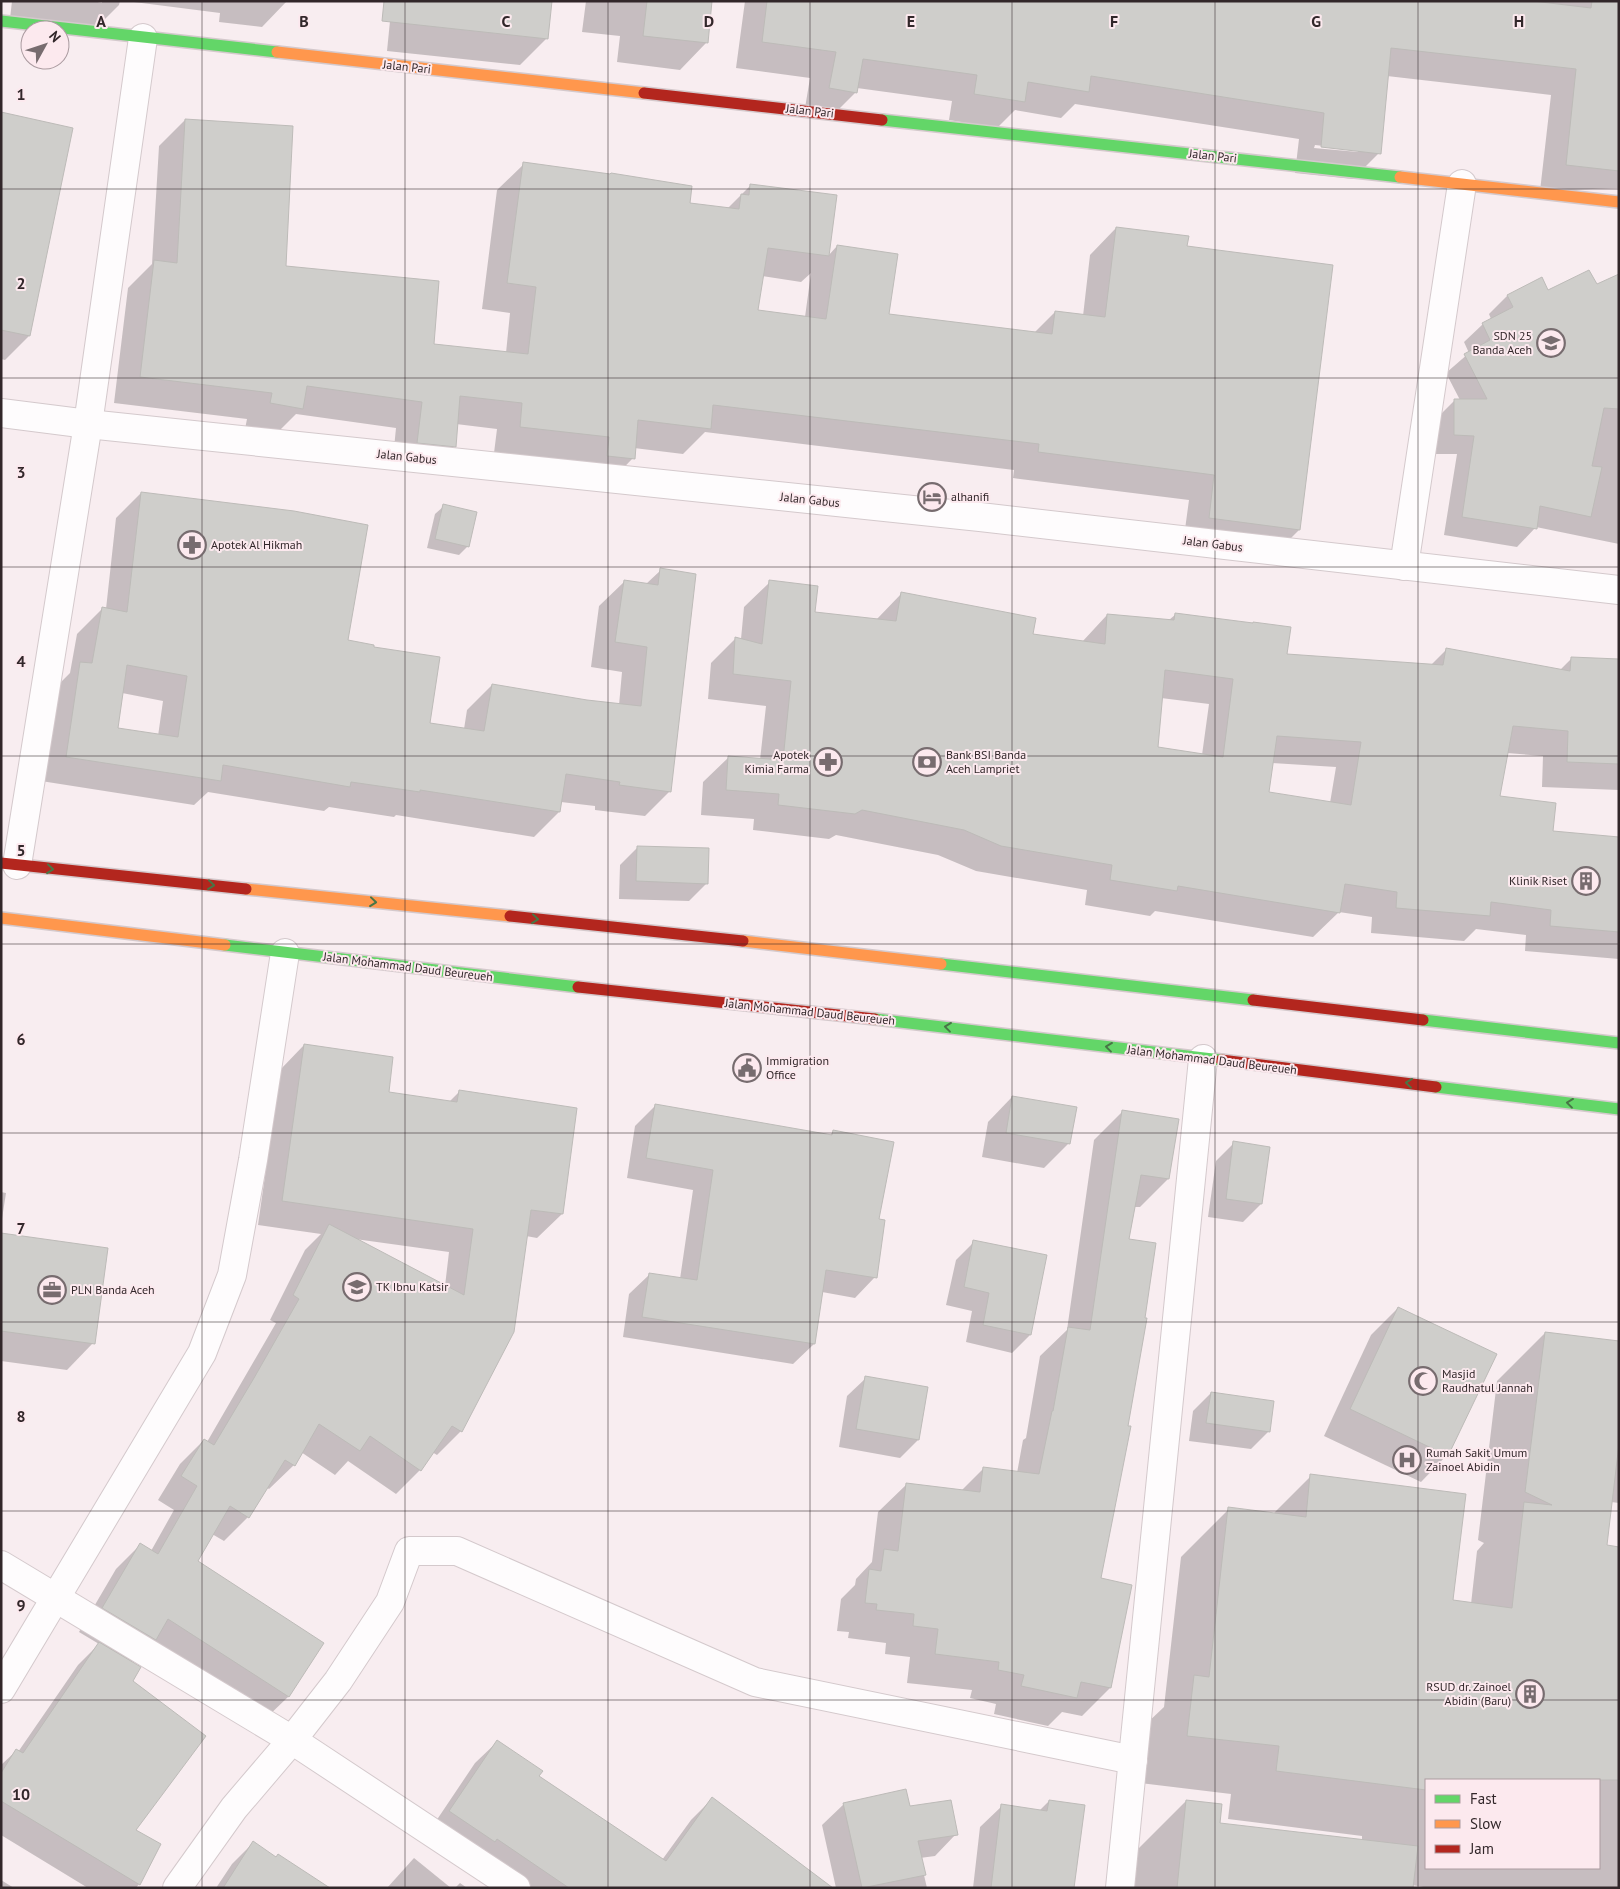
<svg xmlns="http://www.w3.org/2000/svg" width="1620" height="1889" font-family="'PT Sans',sans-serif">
  <rect width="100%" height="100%" fill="#f8edf0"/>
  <g fill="#0003" fill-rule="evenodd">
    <polygon points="12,1 93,1 102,3 102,1 120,1 119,5 95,29 10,19"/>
    <polygon points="126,1 287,1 262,27 219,22 220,13"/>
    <polygon points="392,1 547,38 520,65 387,51"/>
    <polygon points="586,1 711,1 706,43 680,70 617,62 620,36 582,32"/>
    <path d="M745 1H1619V188L1540 191 1551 95 1387 76 1379 153 1353 179 1295 173 1299 139 1075 104 1061 118 1015 110 997 128 949 120 952 101 857 88 856 92 830 118 804 114 810 78 736 68ZM1315 145 1358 150V152L1314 148Z"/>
    <polygon points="1,114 29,336 5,360 1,359"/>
    <path d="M185 120 284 267 432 345 506 353 510 313 482 309 497 190 524 164 689 204 727 209 751 185 836 196 828 256 837 246 888 315 1034 333 1055 312 1083 316 1090 255 1116 228 1186 247 1299 530 1273 556 1183 544 1189 500 1013 478 1014 470 705 432 683 454 634 448 633 458 607 485 494 453 497 429 456 424 454 446 428 472 392 468 396 428 296 414 276 434 245 429 247 419 114 403 128 288 152 264 159 146ZM811 273 805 317 757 311 762 276 801 282Z"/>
    <polygon points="1542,279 1548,292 1596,286 1619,279 1619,544 1536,527 1517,547 1444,535 1457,454 1436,454 1436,419 1455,400 1460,400 1446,373 1469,353 1464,342 1483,324 1491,319 1489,314 1507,296"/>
    <path d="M141 493 346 641 429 724 464 729 467 710 492 685 587 701 619 705 622 672 591 667 599 606 625 581 646 584 661 570 670 791 645 816 595 810V806L561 802 559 812 534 837 396 815 394 817 329 807 324 811 208 792 194 805 41 781 55 688 70 673 77 634 102 609H106L116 518ZM122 693 163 701 158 736 116 729Z"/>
    <polygon points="444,506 468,546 459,555 427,548 435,514"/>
    <path d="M770 582 814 613 876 620 902 593 1031 635 1082 642 1107 615 1169 620 1176 614 1286 655 1431 665 1447 649 1560 670 1571 659 1619 660V790L1542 787 1543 756 1507 753 1499 797 1541 831 1619 838V959L1525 951 1526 935 1476 929 1464 941 1371 933 1372 917 1339 912 1313 937 1155 911 1150 916 1085 905 1087 890 976 871 938 855 836 835 829 839 753 830 754 819 701 815 703 782 729 757 760 760 766 706 708 699 711 663 736 638 741 639 744 607ZM1161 698 1209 704 1202 755 1157 748ZM1272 763 1336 767 1330 803 1268 793Z"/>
    <polygon points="638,847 707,883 689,901 619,899 620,865"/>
    <path d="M304 1045 387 1093 449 1102 459 1092 562 1214 537 1238 526 1236 461 1431 437 1455 432 1452 420 1470 396 1494 348 1461 335 1475 301 1452 294 1465 269 1489 266 1487 248 1517 224 1541 212 1534 196 1561 322 1643 288 1697 263 1721 149 1646 131 1663 134 1831 139 1884 136 1888H88L1 1835V1765L16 1751 18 1752 78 1665 99 1644 79 1632 116 1569 140 1545 151 1551 174 1510 158 1500 180 1464 204 1440 207 1442 276 1323 270 1320 305 1250 321 1234 258 1225 280 1070ZM355 1239 449 1252 445 1286Z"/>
    <polygon points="1012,1097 1069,1143 1044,1168 982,1157 988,1122"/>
    <polygon points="656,1105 829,1136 834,1131 877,1220 875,1277 855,1298 822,1292 814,1344 793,1364 623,1337 629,1294 650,1274 680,1279 693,1190 627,1178 635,1126"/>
    <polygon points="1122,1112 1177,1120 1168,1179 1140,1207 1134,1207 1128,1240 1100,1579 1110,1688 1082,1716 1062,1712 1048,1726 994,1714 996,1704 970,1698 972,1690 907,1683 910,1657 885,1654 886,1643 848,1638 849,1632 837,1631 841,1599 855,1585 856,1579 872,1562 878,1512 907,1484 961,1491 984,1468 1017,1473 1023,1440 1026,1438 1040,1356 1067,1330 1094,1140"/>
    <polygon points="1234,1143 1261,1204 1243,1222 1208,1217 1216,1161"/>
    <polygon points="1,1192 6,1193 1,1225"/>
    <polygon points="1,1234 93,1343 67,1370 1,1361"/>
    <polygon points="974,1242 1030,1335 1012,1353 966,1342 972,1311 946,1305 956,1260"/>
    <polygon points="1398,1308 1447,1455 1421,1482 1324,1436 1371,1335"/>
    <path d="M1545 1333 1619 1342V1503L1611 1502 1605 1547 1619 1548V1888H1429L1412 1885V1888H1134L1138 1849 1186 1801 1219 1824 1362 1841V1836L1228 1819 1231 1794 1140 1783 1146 1724 1164 1707 1181 1557 1229 1509 1273 1514 1311 1476 1452 1601 1471 1604 1477 1551 1484 1543 1478 1540 1497 1381ZM1426 1780H1599V1868H1426Z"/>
    <polygon points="866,1378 918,1440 900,1458 839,1447 847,1396"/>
    <polygon points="1211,1393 1269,1431 1251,1449 1189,1441 1193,1411"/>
    <polygon points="497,1742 538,1776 662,1860 691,1820 712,1799 831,1888 516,1888 430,1830 475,1763"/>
    <polygon points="1049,1801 1073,1888 973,1888 980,1827 1002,1806 1039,1811"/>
    <polygon points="844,1804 909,1808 956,1834 935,1856 920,1858 927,1888 836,1888 822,1825"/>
    <polygon points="253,1843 276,1858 328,1888 216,1888 232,1864"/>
    <polygon points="414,1858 451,1888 387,1888"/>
    <polygon points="1,1880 14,1888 1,1888"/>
    <polygon points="460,1883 467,1888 455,1888"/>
  </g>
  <g fill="#cfcecb" stroke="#bdbbb8" fill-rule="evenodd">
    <polygon points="384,1 552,1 548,39 382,21"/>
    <polygon points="647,1 712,1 708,43 643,36"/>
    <polygon points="767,1 1533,1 1591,8 1592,1 1619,1 1619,171 1566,165 1576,69 1391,48 1381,154 1321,147 1324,113 1091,76 1089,92 1028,82 1025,102 974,94 977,75 863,59 857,93 829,88 836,52 762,42"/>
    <polygon points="1,112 73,128 30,336 1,330"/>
    <polygon points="185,119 293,126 286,266 439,281 434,344 528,354 536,287 507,283 523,162 610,174 611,173 692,186 690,203 739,209 741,194 749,195 750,184 837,195 829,256 768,248 758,310 826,319 837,245 898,254 889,314 1052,334 1055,311 1105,317 1116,227 1189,236 1187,246 1333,265 1300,530 1209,518 1214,475 1038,452 1039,444 713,405 711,429 638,420 635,459 607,456 609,437 520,427 522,403 460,396 456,447 417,443 422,402 307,386 303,409 270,403 272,393 140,377 154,260 177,263"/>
    <polygon points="1589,270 1597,284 1619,274 1619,409 1604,408 1592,466 1602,467 1591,517 1540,506 1537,529 1462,517 1474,436 1454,435 1454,399 1487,399 1464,354 1490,340 1482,323 1513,307 1507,295 1542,277 1548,290"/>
    <path d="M141 492 294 511 368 525 348 640 374 645V647L440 657 430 723 484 731 492 684 587 700 641 706 647 647 615 642 624 580 658 585 660 568 696 574 671 792 619 785 620 782 566 774 560 812 420 790V792L351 782 350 787 223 765 221 781 66 757 80 662 92 663 102 607 127 612ZM127 665 187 676 178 737 118 728Z"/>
    <polygon points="443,504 477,512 469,547 435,539"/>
    <path d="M769 580 818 586 815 612 896 621 901 592 1036 618 1033 634 1105 644 1107 614 1174 620 1175 613 1253 623V622L1291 627 1287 654 1443 665 1446 648 1570 671 1571 657 1619 659V764L1567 762 1568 731 1513 726 1500 796 1556 803 1553 831 1619 837V932L1550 926 1551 910 1491 902 1490 916 1396 908 1397 892 1345 884 1340 913 1178 886 1177 891 1110 880 1112 865 1001 846 964 830 862 810 855 814 778 805 779 794 726 790 728 756 783 760 791 681 733 674 735 637 762 644ZM1165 670 1233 679 1223 757 1158 747ZM1277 736 1361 742 1351 805 1269 792Z"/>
    <polygon points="637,846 709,848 708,884 636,881"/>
    <polygon points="304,1044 393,1057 389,1092 457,1102 459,1090 577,1108 563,1214 531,1210 514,1332 462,1432 452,1426 421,1471 370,1436 360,1451 319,1424 295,1466 285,1460 249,1518 230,1506 198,1561 324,1643 289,1697 168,1619 156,1640 102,1608 140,1543 158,1554 197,1486 181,1476 204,1439 214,1445 254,1378 299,1299 293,1295 329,1224 464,1295 473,1229 282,1201"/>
    <polygon points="1012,1096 1077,1107 1070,1144 1006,1133"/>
    <polygon points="655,1104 832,1135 833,1130 894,1142 879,1219 885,1220 877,1278 826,1270 815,1344 642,1317 649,1273 697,1280 713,1170 646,1158"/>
    <polygon points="1122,1110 1179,1119 1169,1179 1141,1175 1129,1239 1156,1243 1145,1318 1147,1318 1128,1426 1131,1426 1101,1578 1132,1585 1111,1688 1081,1682 1077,1698 1021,1686 1024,1675 998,1670 999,1662 935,1654 938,1629 913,1626 914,1614 876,1610 877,1604 865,1603 869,1569 881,1571 884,1549 898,1551 906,1483 980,1492 983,1467 1039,1474 1052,1411 1053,1411 1068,1327 1090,1330"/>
    <polygon points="1233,1141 1270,1147 1262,1204 1226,1199"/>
    <polygon points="1,1233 108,1248 95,1344 1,1331"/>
    <polygon points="973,1240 1047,1255 1031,1335 983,1325 989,1293 964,1287"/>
    <polygon points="1398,1307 1497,1354 1448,1456 1350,1409"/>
    <polygon points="1545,1332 1619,1341 1619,1444 1607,1545 1619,1547 1619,1780 1426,1780 1426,1790 1276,1771 1279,1746 1187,1736 1194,1675 1209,1677 1228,1507 1306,1517 1310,1474 1466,1494 1453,1600 1512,1608 1524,1502 1552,1505 1525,1492"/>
    <polygon points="865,1376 928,1387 919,1440 856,1429"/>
    <polygon points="1211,1392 1274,1401 1270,1432 1206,1423"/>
    <polygon points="99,1642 141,1667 133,1681 206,1736 136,1830 161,1844 140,1885 1,1801 1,1773 16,1749 23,1753"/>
    <polygon points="497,1740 543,1771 539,1776 666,1861 712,1797 833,1888 569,1888 497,1839 495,1842 449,1811"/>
    <polygon points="906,1789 910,1806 951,1800 958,1835 918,1841 926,1875 862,1888 843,1803"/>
    <polygon points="1049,1800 1085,1805 1074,1888 991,1888 1001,1804 1047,1811"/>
    <polygon points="1186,1800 1222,1804 1220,1823 1418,1846 1413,1888 1177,1888"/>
    <polygon points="253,1841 276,1857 278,1854 330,1888 223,1888"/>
  </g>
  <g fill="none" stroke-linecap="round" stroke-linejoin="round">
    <defs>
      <g id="street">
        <polyline points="1,413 88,424 980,517 1619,590"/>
        <polyline points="1404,566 1462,184"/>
        <polyline points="17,865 88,424 143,38"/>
        <polyline points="1,1565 292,1740 516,1888"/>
        <polyline points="1,1689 202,1353 232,1275 253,1160 285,953"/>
        <polyline points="177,1888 234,1808 292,1740 338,1681 390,1602 409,1551 457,1551 755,1682 1133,1760"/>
        <polyline points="1120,1888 1203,1059"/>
      </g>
      <g id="fast">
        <polyline points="1,21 277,52"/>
        <polyline points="882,120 1400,177"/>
        <polyline points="225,945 578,987"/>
        <polyline points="941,964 1253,1000"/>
        <polyline points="875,1019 1221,1060"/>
        <polyline points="1423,1020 1619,1043"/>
        <polyline points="1436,1087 1619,1109"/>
      </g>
      <g id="slow">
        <polyline points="277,52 644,93"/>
        <polyline points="1400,177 1619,202"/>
        <polyline points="246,889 510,916"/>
        <polyline points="1,918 225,945"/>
        <polyline points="743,941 941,964"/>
      </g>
      <g id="jam">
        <polyline points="644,93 882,120"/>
        <polyline points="1,863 246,889"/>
        <polyline points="510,916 743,941"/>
        <polyline points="578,987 875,1019"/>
        <polyline points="1253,1000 1423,1020"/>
        <polyline points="1221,1060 1436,1087"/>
      </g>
    </defs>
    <use href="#street" stroke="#d4c9cc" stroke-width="30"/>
    <use href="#fast" stroke="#d4c9cc" stroke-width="14"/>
    <use href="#slow" stroke="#d4c9cc" stroke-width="14"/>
    <use href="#jam" stroke="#d4c9cc" stroke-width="14"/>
    <use href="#street" stroke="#fefcfd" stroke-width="28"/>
    <use href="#fast" stroke="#63d668" stroke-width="11"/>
    <use href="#slow" stroke="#ff974d" stroke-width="11"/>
    <use href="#jam" stroke="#b3261e" stroke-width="11"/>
  </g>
  <defs><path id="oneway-chevron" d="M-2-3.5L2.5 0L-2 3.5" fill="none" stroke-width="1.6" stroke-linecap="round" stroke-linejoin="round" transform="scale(1.25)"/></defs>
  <g stroke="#487646">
    <use href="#oneway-chevron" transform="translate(50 869) rotate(6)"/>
    <use href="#oneway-chevron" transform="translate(211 885) rotate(6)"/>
    <use href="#oneway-chevron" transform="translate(373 902) rotate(6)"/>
    <use href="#oneway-chevron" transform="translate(535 919) rotate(6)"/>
    <use href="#oneway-chevron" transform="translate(948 1027) rotate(-173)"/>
    <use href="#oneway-chevron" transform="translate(1109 1047) rotate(-173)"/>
    <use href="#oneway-chevron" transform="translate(1409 1083) rotate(-173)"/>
    <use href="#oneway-chevron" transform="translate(1570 1103) rotate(-173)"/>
  </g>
  <path fill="none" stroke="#32272a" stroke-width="1" stroke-opacity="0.55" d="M202 1V1888M405 1V1888M608 1V1888M810 1V1888M1012 1V1888M1215 1V1888M1418 1V1888M1 189H1619M1 378H1619M1 567H1619M1 756H1619M1 944H1619M1 1133H1619M1 1322H1619M1 1511H1619M1 1700H1619"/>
  <defs>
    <symbol id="school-ring" viewBox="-11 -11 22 22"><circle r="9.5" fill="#fce9ee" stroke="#776c6f" stroke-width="1.5"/><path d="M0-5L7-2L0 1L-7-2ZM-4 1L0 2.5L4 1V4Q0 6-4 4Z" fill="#776c6f"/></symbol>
    <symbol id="hotel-ring" viewBox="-11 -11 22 22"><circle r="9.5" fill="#fce9ee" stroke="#776c6f" stroke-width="1.5"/><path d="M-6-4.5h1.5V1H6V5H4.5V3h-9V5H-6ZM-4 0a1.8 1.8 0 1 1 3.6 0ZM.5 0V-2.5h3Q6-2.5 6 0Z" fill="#776c6f"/></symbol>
    <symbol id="pharmacy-ring" viewBox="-11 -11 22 22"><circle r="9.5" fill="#fce9ee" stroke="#776c6f" stroke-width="1.5"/><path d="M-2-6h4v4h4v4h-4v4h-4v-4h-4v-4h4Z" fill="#776c6f"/></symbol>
    <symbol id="bank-ring" viewBox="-11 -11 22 22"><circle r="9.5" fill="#fce9ee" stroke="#776c6f" stroke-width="1.5"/><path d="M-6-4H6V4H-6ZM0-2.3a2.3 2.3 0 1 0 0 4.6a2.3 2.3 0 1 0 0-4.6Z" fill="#776c6f"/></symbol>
    <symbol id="building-ring" viewBox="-11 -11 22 22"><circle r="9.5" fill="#fce9ee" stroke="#776c6f" stroke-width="1.5"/><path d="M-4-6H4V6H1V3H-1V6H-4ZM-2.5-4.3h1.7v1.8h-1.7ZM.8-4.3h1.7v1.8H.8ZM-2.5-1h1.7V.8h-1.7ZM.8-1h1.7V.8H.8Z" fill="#776c6f"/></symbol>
    <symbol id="civic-ring" viewBox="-11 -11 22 22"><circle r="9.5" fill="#fce9ee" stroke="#776c6f" stroke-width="1.5"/><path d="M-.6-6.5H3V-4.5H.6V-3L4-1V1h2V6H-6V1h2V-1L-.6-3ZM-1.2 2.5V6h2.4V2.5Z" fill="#776c6f"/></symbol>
    <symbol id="office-ring" viewBox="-11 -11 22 22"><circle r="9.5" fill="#fce9ee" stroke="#776c6f" stroke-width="1.5"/><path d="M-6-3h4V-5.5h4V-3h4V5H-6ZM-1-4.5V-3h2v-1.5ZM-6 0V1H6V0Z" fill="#776c6f"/></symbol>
    <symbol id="mosque-ring" viewBox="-11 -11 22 22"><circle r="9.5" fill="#fce9ee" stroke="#776c6f" stroke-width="1.5"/><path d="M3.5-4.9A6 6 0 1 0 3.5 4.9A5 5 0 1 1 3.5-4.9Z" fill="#776c6f"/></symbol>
    <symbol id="hospital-ring" viewBox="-11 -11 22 22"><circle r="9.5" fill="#fce9ee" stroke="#776c6f" stroke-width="1.5"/><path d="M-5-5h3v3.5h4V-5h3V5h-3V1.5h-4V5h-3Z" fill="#776c6f"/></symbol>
  </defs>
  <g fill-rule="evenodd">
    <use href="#school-ring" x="1535" y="327" width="32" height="32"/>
    <use href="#hotel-ring" x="916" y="481" width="32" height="32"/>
    <use href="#pharmacy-ring" x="176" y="529" width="32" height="32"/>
    <use href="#pharmacy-ring" x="812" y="746" width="32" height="32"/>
    <use href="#bank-ring" x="911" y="746" width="32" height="32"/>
    <use href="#building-ring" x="1570" y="865" width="32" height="32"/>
    <use href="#civic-ring" x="731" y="1052" width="32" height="32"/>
    <use href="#school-ring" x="341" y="1271" width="32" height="32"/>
    <use href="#office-ring" x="36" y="1274" width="32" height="32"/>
    <use href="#mosque-ring" x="1407" y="1365" width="32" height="32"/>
    <use href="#hospital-ring" x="1391" y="1444" width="32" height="32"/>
    <use href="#building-ring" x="1514" y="1678" width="32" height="32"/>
  </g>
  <g text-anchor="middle" stroke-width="4" stroke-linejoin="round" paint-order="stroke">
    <g font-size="12" fill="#32272a" stroke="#fce9ee">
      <text transform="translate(407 67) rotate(6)" y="4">Jalan Pari</text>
      <text transform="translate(810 111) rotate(6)" y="4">Jalan Pari</text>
      <text transform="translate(1213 156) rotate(6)" y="4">Jalan Pari</text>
      <text transform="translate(407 457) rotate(6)" y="4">Jalan Gabus</text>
      <text transform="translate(810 500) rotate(6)" y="4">Jalan Gabus</text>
      <text transform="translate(1213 544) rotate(7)" y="4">Jalan Gabus</text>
      <text transform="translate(408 967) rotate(7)" y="4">Jalan Mohammad Daud Beureueh</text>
      <text transform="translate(810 1012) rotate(6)" y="4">Jalan Mohammad Daud Beureueh</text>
      <text transform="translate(1212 1060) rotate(7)" y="4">Jalan Mohammad Daud Beureueh</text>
    </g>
    <g font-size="12" fill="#32272a" stroke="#fce9ee" text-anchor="start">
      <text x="1532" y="340" text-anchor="end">SDN 25<tspan x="1532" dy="14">Banda Aceh</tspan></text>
      <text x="951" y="501">alhanifi</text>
      <text x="211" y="549">Apotek Al Hikmah</text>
      <text x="809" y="759" text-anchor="end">Apotek<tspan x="809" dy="14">Kimia Farma</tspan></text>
      <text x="946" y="759">Bank BSI Banda<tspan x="946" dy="14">Aceh Lampriet</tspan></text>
      <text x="1567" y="885" text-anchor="end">Klinik Riset</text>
      <text x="766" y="1065">Immigration<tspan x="766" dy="14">Office</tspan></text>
      <text x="376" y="1291">TK Ibnu Katsir</text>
      <text x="71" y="1294">PLN Banda Aceh</text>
      <text x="1442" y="1378">Masjid<tspan x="1442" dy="14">Raudhatul Jannah</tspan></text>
      <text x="1426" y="1457">Rumah Sakit Umum<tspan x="1426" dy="14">Zainoel Abidin</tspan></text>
      <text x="1511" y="1691" text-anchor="end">RSUD dr. Zainoel<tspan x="1511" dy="14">Abidin (Baru)</tspan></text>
    </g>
  </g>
  <g font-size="16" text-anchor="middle" font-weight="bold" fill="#32272a" stroke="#fce9ee" stroke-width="4" stroke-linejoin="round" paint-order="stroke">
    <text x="101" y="27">A</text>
    <text x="304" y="27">B</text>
    <text x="506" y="27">C</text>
    <text x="709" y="27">D</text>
    <text x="911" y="27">E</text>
    <text x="1114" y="27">F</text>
    <text x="1316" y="27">G</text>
    <text x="1519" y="27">H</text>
    <text x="21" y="100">1</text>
    <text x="21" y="289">2</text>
    <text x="21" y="478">3</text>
    <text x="21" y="667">4</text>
    <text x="21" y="856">5</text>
    <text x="21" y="1045">6</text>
    <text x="21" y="1234">7</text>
    <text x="21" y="1422">8</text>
    <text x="21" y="1611">9</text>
    <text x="21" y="1800">10</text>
  </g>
  <rect width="1620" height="1889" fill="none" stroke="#32272a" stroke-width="5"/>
  <rect x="1425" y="1779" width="175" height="90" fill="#fce9ee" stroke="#ab9ba0"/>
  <rect x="1435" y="1795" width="25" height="8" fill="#63d668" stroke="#ab9ba0"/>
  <text x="1470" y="1804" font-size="15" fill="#32272a">Fast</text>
  <rect x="1435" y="1820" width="25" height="8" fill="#ff974d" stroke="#ab9ba0"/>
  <text x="1470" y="1829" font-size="15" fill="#32272a">Slow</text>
  <rect x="1435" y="1845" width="25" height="8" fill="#b3261e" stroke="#ab9ba0"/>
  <text x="1470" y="1854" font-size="15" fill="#32272a">Jam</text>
  <g transform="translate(45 45) rotate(50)"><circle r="24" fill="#fce9ee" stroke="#ab9ba0"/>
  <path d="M0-4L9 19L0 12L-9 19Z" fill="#776c6f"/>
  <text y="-8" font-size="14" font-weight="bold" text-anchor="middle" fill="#32272a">N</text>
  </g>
</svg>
